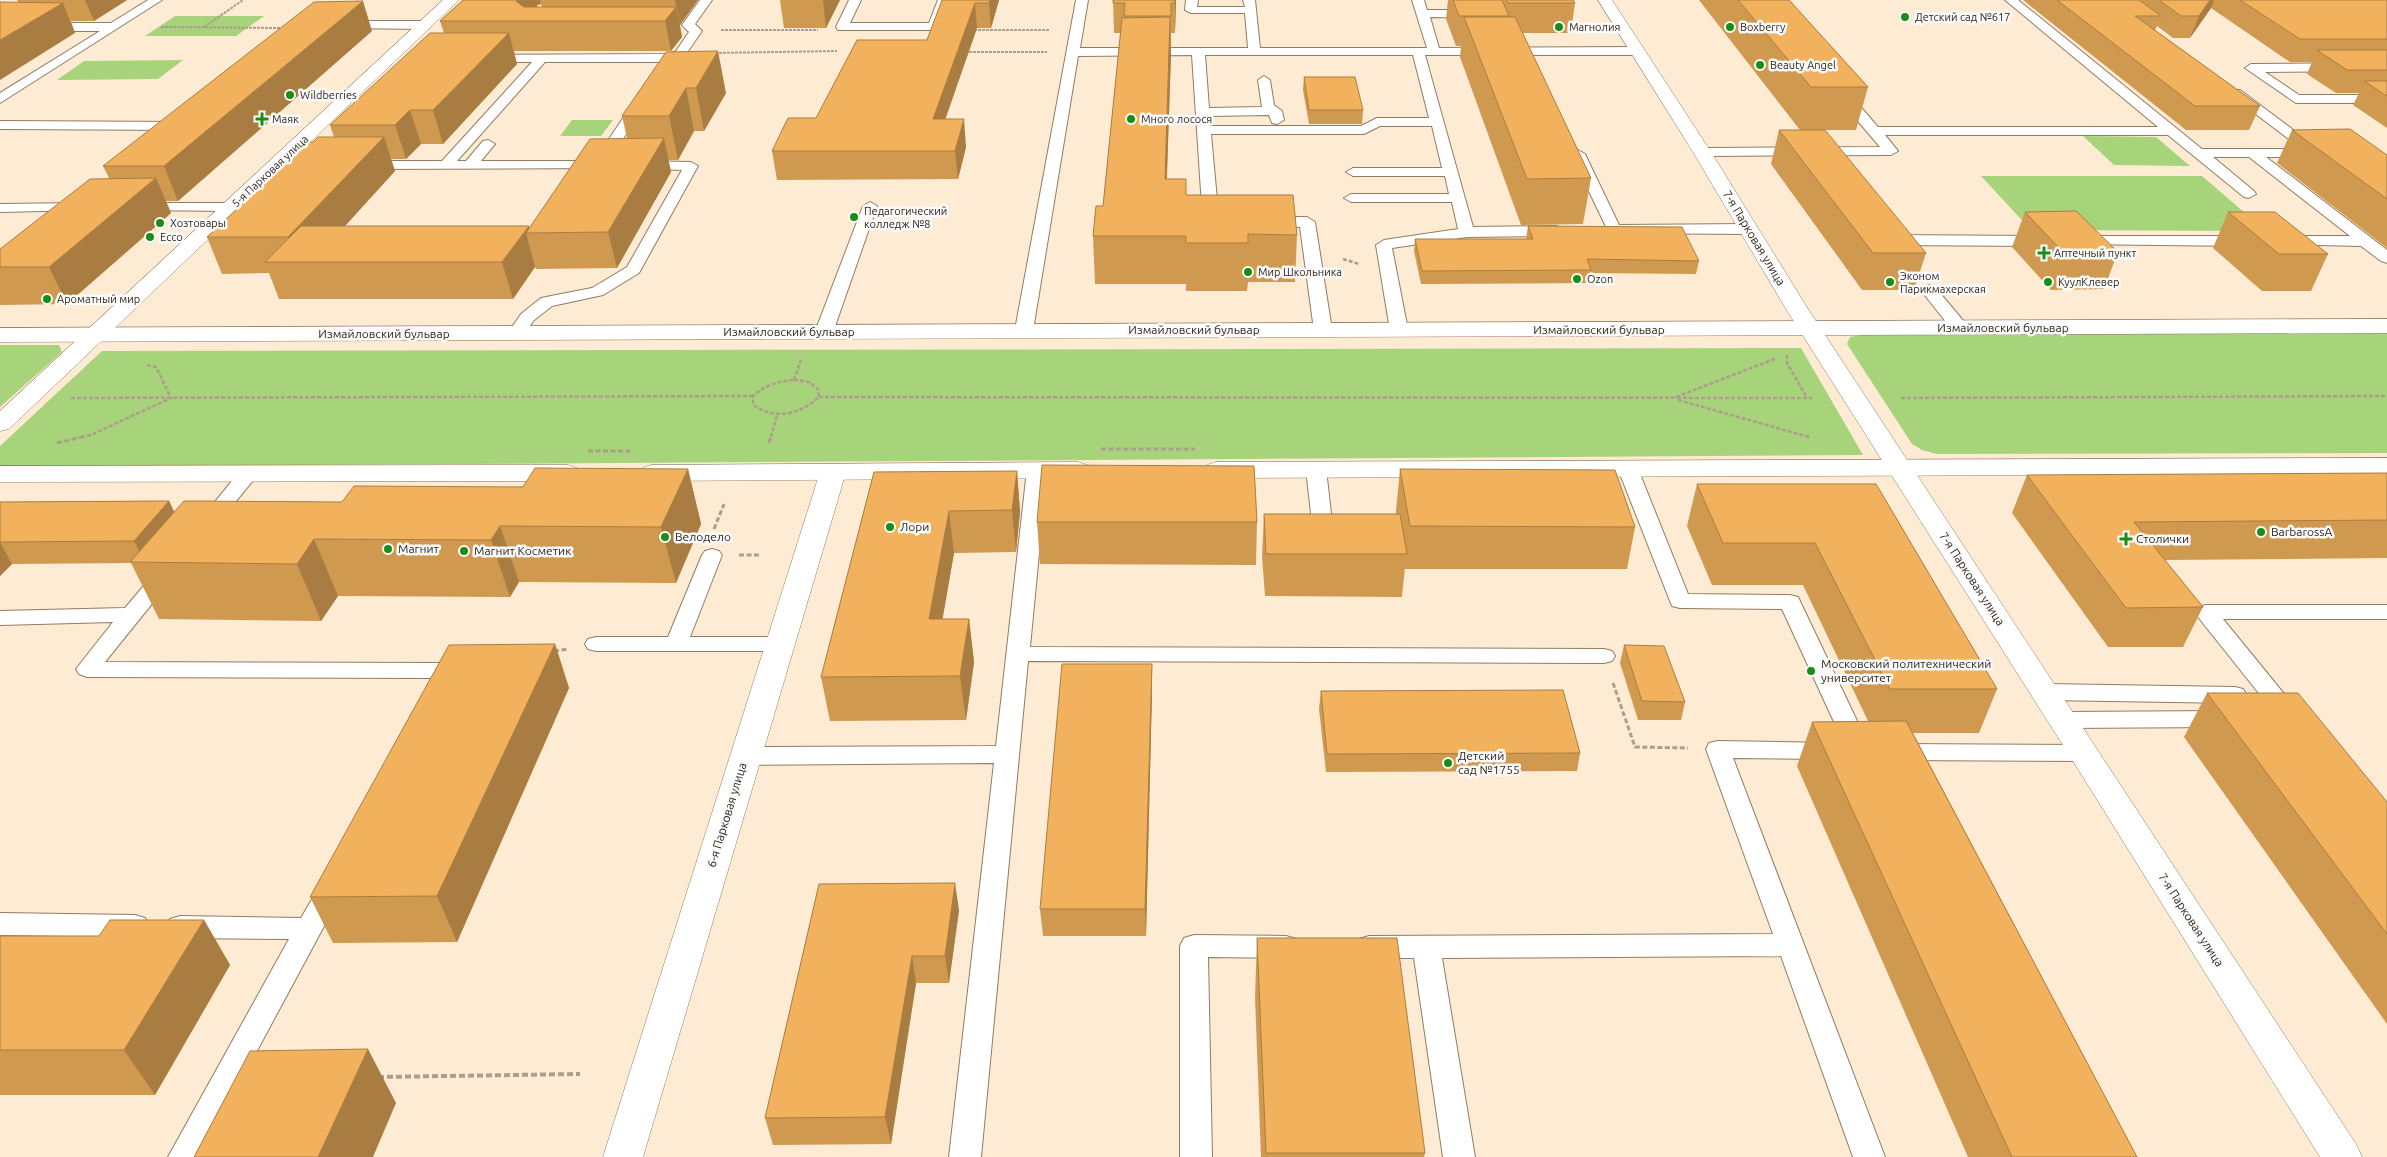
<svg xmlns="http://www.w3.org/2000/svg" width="2387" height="1157" font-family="Ubuntu,sans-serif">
  <rect width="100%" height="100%" fill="#feebd4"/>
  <g fill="#a7d37a">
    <polygon points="175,16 264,16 236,36 145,36"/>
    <polygon points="183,60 158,79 57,80 84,61"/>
    <polygon points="572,120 613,120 601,136 560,136"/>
    <polygon points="2083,136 2156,137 2190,166 2114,165"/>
    <polygon points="1981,176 2202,176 2266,231 2031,230"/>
    <polygon points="2387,332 2387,453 1937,454 1922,450 1912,444 1847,344 1850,337 1867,334"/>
    <polygon points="0,345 59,345 62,352 0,407"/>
    <polygon points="1801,348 1863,455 0,467 0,446 102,351"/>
  </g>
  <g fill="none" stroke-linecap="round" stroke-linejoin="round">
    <defs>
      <g id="lane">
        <polygon points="148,0 162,0 0,103 0,93 100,31 3,31 0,30 0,11 6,15 8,23 111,23"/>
        <polygon points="700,0 712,0 695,24 702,31 684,57 676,61 667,74 663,75 657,71 663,62 545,62 457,161 466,161 483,141 488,140 495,144 481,161 594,161 636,99 646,99 648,102 603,168 365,169 358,165 365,161 442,161 532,62 487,62 481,58 483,55 670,54 676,51 689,32 682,25"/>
        <polygon points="849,0 861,0 850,23 929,23 938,0 950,0 938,30 838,30 836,27"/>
        <path d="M1076 0H1088L1080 48H1248L1245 13H1191L1185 10 1186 0H1198L1197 7H1245L1243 0H1255L1260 48H1427L1412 0H1424L1427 10H1481L1490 7 1486 0H1498L1502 8 1500 10 1483 18 1430 17 1439 48 1638 47 1644 51 1638 55H1425L1473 227 1557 226 1565 231 1557 236 1467 237 1392 248 1408 330 1405 334H1393L1390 330 1376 245 1384 240 1458 229 1452 202H1351L1344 198 1351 194H1449L1445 176H1353L1346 172 1353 168H1442L1432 126H1380L1364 134H1211L1219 222 1211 227 1203 222 1192 55 1078 56 1033 330 1030 334H1018L1015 330ZM1205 55H1413L1429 118H1377L1361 126H1210V116L1269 115 1272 123 1277 124 1284 120 1282 111 1274 105 1270 80 1264 76 1258 80 1262 107 1209 108Z"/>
        <polygon points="2005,0 2018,0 2202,149 2302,149 2228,93 2230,90 2240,90 2320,150 2315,156 2310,157 2266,157 2387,250 2387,263 2381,261 2361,246 2279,244 2276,241 2284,236 2350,236 2249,157 2213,157 2254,191 2256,194 2249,198 2244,197 2168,135 1885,135 1898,151 1891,155 1702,156 1695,152 1702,148 1880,147 1834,93 1841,89 1846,90 1878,127 2158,127"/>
        <polygon points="343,21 425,21 431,25 425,29 339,28 337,25 339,22"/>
        <polygon points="2387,63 2387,71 2265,72 2299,95 2387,95 2387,103 2296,103 2245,68 2251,64"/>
        <polygon points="0,121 183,122 190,126 183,130 0,129"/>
        <polygon points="1578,150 1585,154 1619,225 1748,224 1756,229 1748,234 1609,233 1571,154"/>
        <polygon points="640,161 691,162 698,166 639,273 603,295 552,306 533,321 523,337 511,337 508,333 521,314 541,298 592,288 627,267 682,170 635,168 633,165 635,162"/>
        <polygon points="870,202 877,206 833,332 830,336 818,336 815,332 863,206"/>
        <polygon points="82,203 87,204 89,207 87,210 0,212 0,204"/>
        <polygon points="140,203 231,203 238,207 231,211 135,210 133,207 135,204"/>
        <polygon points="1267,217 1307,217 1315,222 1332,330 1329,334 1317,334 1314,330 1300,227 1262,225 1259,222 1262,219"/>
        <polygon points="1888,232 1895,235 2043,236 2051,241 2043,246 1891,245 1886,243 1880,237"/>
        <polygon points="2079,236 2243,236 2251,241 2243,246 2074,244 2071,241"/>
        <polygon points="1929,285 1935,287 1966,324 1968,328 1966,332 1954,332 1923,293 1921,290 1923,287"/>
        <polygon points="1316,463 1323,465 1326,469 1334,540 1331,544 1324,546 1317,544 1314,540 1306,469 1309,465"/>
        <polygon points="1628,463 1635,465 1638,469 1688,594 1790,595 1798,597 1870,748 1867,754 1858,756 1849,754 1846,748 1782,609 1680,608 1672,606 1618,469 1621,465"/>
        <polygon points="1037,464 1044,466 1047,470 1030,647 1604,649 1612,651 1615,656 1612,661 1604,663 1028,661 981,1157 949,1157 994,763 745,765 736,762 733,756 736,750 745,747 996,746 1027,470 1030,466"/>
        <polygon points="248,468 255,470 258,474 255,478 214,528 207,530 200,528 197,524 200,520 241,470"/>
        <polygon points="712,549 719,551 722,555 690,637 779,637 787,639 790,644 787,649 779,651 596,651 588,649 585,644 588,639 596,637 668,637 702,555 705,551"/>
        <polygon points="165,568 172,569 176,574 105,662 451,663 459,666 462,671 454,685 446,688 438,685 435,678 87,677 79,674 76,669 113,622 0,625 0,611 125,608 158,569"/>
        <polygon points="2206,605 2387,605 2387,619 2223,619 2285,695 2281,701 2273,703 2265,701 2198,617 2195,612 2198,607"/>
        <polygon points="2045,684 2235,687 2243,689 2247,695 2243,701 2235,703 2045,700 2037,698 2033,692 2037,686"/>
        <polygon points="2222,711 2230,713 2234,719 2230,725 2222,727 2063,728 2055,726 2051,720 2055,714 2063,712"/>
        <polygon points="1718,741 1832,743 1841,745 1844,751 1841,757 1832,759 1733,758 1885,1157 1853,1157 1781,956 1442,958 1475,1157 1443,1157 1414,958 1369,958 1359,955 1355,947 1359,939 1369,936 1773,934 1706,749 1709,743"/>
        <polygon points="1895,744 2084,745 2093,747 2096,753 2093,759 2084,761 1895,760 1886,758 1883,752 1886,746"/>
        <polygon points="331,879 340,882 344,889 200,1157 168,1157 289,939 180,938 170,935 166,927 170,919 180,916 301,918 322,882"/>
        <polygon points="0,913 135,915 145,918 149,926 145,934 135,937 0,935"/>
        <polygon points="1194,935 1286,936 1296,939 1300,947 1296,955 1286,958 1208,957 1212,1157 1180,1157 1180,946 1184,938"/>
      </g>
      <g id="street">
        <polygon points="443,0 459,0 9,429 0,431 0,411"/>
        <polygon points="1598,0 1612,0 1711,152 1808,309 2356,1144 2362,1157 2320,1157 2073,761 1786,309 1693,152"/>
        <polygon points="833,464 842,467 846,472 643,1157 603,1157 820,472 824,467"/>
      </g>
      <g id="secondary">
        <polygon points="2387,319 2387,333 0,342 0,328"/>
        <polygon points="2387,458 2387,474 1216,478 1207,475 1203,470 1207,465 1216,462"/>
        <polygon points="1078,462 1087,465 1091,470 1087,475 1078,478 651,481 642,478 638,473 642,468 651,465"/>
        <polygon points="568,465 577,468 581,473 577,478 568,481 0,482 0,466"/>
      </g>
    </defs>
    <use href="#lane" stroke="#917c62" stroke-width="2"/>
    <use href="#street" stroke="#917c62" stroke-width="1"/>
    <use href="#secondary" stroke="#917c62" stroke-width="1"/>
    <g stroke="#ad9e8c" stroke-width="2" stroke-dasharray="3 1" stroke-linecap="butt">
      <polyline points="161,27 282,28"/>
      <polyline points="204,27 243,0"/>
      <polyline points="721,30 818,30"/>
      <polyline points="974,30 1050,30"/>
      <polyline points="965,52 1047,52"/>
      <polyline points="715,53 837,51"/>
    </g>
    <g stroke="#ad9e8c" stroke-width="2.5" stroke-dasharray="4 2" stroke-linecap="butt">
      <polyline points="1343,259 1359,264"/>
      <polyline points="1787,355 1787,363 1807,398"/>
      <path d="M794 380 809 382 818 389 819 397C799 415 776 420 753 405V396C765 385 778 381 794 380Z"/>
      <polyline points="794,380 801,360"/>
      <polyline points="819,397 1812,398"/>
      <polyline points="1676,397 1777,358"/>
      <polyline points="71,398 753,396"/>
      <polyline points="1901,398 2387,396"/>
      <polyline points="1678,400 1809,437"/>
      <polyline points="81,437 91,435 171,398 156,367 147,365"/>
      <polyline points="771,437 777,415"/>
    </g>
    <g stroke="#ad9e8c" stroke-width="3" stroke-dasharray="5 2.5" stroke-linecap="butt">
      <polyline points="1806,436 1809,437"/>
      <polyline points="57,443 86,436"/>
      <polyline points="769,443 771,436"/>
      <polyline points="1101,449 1195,449"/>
      <polyline points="588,451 630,451"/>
      <polyline points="714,529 724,504"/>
      <polyline points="739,555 760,555"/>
      <polyline points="554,651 568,649"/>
      <polyline points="1613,683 1635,747 1688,748"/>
    </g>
    <polyline stroke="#ad9e8c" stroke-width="4" stroke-dasharray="6 3" stroke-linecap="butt" points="378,1077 580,1074"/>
    <use href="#lane" fill="#fff" fill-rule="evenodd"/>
    <use href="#street" fill="#fff" fill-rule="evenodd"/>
    <use href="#secondary" fill="#fff" fill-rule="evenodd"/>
  </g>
  <g fill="#d09950" fill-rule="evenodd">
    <polygon points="17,0 127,0 94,21 71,21 75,33 18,2"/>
    <path d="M463 0H698L680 25 682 37 671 51H514L517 64 443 144H421L406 159H391L395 171 345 226H529V228L627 138 622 116 666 52 726 93 704 131H694L678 160H668L671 172 617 268 536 269 535 267 513 299H279L269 273 222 274 207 237 313 142 334 137 330 125 444 33 440 21ZM541 4 542 7H537V5Z"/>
    <polygon points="780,0 840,0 826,28 784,28"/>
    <polygon points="942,0 999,0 991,28 977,28 945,119 966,147 958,179 777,180 772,151 816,118 927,40"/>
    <polygon points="1113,0 1176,0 1175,33 1171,33 1171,46 1167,179 1186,195 1297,235 1295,282 1248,282 1247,291 1186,291 1186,284 1095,284 1093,236 1103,206 1121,33 1114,33"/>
    <polygon points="1448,0 1573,0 1575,3 1571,33 1522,33 1591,178 1583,224 1521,225 1460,57 1461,46 1456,46 1446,19"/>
    <polygon points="1699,0 1789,0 1868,87 1856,130 1800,130"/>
    <polygon points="2023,0 2387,0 2387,128 2353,105 2359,93 2336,93 2307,74 2312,62 2290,62 2211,8 2190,38 2173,38 2157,26 2155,30 2260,106 2249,130 2186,130"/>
    <polygon points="372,31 178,201 166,201 171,213 67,304 0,305 0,249 109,178 103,166"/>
    <polygon points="1304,77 1363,110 1362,124 1309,124 1303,90"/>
    <polygon points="1779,130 1926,253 1914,290 1862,290 1771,164"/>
    <polygon points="2292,130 2387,155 2387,248 2277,163"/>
    <polygon points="2025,212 2118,252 2104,289 2051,290 2012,247"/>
    <polygon points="2228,212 2328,254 2311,291 2262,291 2213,248"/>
    <polygon points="1528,226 1699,261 1696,274 1591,273 1589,283 1421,284 1414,251 1415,239 1526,239"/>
    <polygon points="688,469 701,524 676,583 519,582 510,597 338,596 321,621 159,619 131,563 12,564 0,576 0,502 169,501 174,512 342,502 523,487"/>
    <polygon points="1400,469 1635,527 1627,569 1405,569 1405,567 1402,597 1265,596 1262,556 1264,514 1396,514 1396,511"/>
    <polygon points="1017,471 1020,512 1016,552 954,553 942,619 969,619 974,662 966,720 830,721 821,677 874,472"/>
    <polygon points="2387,473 2387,558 2165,560 2203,607 2183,647 2108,647 2012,513 2027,475"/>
    <polygon points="1697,484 1876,484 1997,689 1979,733 1913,733 2137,1157 1968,1157 1797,766 1812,722 1868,721 1803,585 1712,585 1687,526"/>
    <polygon points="1037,522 1257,522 1256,565 1040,564"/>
    <polygon points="555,644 569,688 457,942 333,943 310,897"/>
    <polygon points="1624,645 1685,702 1681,720 1638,720 1620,663"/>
    <polygon points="1152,664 1152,690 1146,936 1043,936 1040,909"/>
    <polygon points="1321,691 1580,753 1577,771 1326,772 1319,709"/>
    <polygon points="2207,693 2387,802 2387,1024 2184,737"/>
    <polygon points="819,884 959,910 949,983 916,983 891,1144 773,1145 765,1118"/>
    <polygon points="204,920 230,965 155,1095 0,1095 0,936 99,936"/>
    <polygon points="1257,938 1425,1153 1424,1157 1261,1157 1255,997"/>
  </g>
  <g fill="#a97d41">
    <polygon points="85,0 127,0 94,21"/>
    <polygon points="518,0 540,0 541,4 537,5 539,14 533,21 516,1"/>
    <polygon points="675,0 698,0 680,25"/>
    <polygon points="823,0 840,0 826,28"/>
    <polygon points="990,0 999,0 991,28 989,3"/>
    <polygon points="1175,0 1176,0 1175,33"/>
    <polygon points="2210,0 2214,0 2211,8 2190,38 2199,16"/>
    <polygon points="363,1 372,31 178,201 164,166"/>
    <polygon points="63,3 75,33 0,80 0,40"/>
    <polygon points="975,3 977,28 936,146 933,119"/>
    <polygon points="676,7 682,37 671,51 665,21"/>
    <polygon points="1170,17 1171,57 1165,225 1165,179"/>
    <polygon points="509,33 517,64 443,144 433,110"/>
    <polygon points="718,51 726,93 704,131 696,88"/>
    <polygon points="686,88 694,131 678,160 669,116"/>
    <polygon points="410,110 421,144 406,159 395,125"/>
    <polygon points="964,119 966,147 958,179 955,151"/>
    <polygon points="384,137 395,171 312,262 297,262 288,237"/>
    <polygon points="664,138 671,172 617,268 608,232"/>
    <polygon points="156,178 171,213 67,304 49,267"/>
    <polygon points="529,226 531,233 526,233 535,267 513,299 502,262"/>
    <polygon points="688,469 701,524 676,583 661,527"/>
    <polygon points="1017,471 1020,512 1016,552 1012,510"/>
    <polygon points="169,501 179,522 145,563 134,541"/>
    <polygon points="949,511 954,553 935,663 929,619"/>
    <polygon points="500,526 519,582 510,597 491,540"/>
    <polygon points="314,539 338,596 321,621 297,564"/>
    <polygon points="0,542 12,564 0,576"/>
    <polygon points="969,619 974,662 966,720 960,676"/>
    <polygon points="555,644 569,688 457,942 437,896"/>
    <polygon points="1152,664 1152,690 1146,936 1145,909"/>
    <polygon points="955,883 959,910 949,983 945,956"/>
    <polygon points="204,920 230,965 155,1095 124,1050"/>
    <polygon points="912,956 916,983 891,1144 885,1117"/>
    <polygon points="368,1049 396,1103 373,1157 318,1157"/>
  </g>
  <g fill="#f2b25d" stroke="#a97d41">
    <polygon points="463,0 518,0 516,1 524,7 676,7 665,21 440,21"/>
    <polygon points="942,0 990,0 989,3 975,3 933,119 964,119 955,151 772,151 788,118 816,118 857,40 927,40"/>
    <polygon points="1113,0 1175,0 1175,3 1171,3 1171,16 1124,16 1125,3 1113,3"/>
    <polygon points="1453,0 1502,0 1509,16 1459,16"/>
    <polygon points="1506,0 1573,0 1575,3 1508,3"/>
    <polygon points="1738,0 1789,0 1868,87 1811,87"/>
    <polygon points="2057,0 2139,0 2161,16 2135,16 2260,106 2195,106"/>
    <polygon points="2159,0 2210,0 2199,16 2181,16"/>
    <polygon points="2240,0 2387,0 2387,39 2300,39"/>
    <polygon points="363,1 164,166 103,166 314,2"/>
    <polygon points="0,2 63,3 0,40"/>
    <polygon points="1170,17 1165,179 1186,179 1186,195 1293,195 1297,235 1248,234 1248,243 1186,243 1186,236 1093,236 1096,206 1103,206 1122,18"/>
    <polygon points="1464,17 1515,17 1591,178 1527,179"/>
    <polygon points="430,33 509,33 433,110 410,110 395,125 330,125"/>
    <polygon points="2317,50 2387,50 2387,70 2347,70"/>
    <polygon points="718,51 696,88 686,88 669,116 622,116 666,52"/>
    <polygon points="1304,77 1355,77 1363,110 1309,110"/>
    <polygon points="2364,81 2387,81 2387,96"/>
    <polygon points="2350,129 2387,155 2387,199 2292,130"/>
    <polygon points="1779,130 1825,130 1926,253 1873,253"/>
    <polygon points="318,137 384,137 288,237 207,237 308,142 313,142"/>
    <polygon points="664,138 608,232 526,233 590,139"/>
    <polygon points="156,178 49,267 0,267 0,249 90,179"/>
    <polygon points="2076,211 2118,252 2064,253 2025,212"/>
    <polygon points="2228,212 2275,212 2328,254 2279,254"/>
    <polygon points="301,226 529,226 502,262 265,262"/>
    <polygon points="1528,226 1682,227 1699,261 1587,259 1591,270 1422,271 1415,239 1533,239"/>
    <polygon points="1042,465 1254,466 1257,522 1037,522"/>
    <polygon points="535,468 688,469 661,527 500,526 491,540 314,539 297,564 130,562 184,501 342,502 354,486 523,487"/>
    <polygon points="1400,469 1615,470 1635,527 1410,526"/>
    <polygon points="1017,471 1012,510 949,511 929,619 969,619 960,676 821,677 874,472"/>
    <polygon points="2387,473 2387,520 2134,522 2203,607 2126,608 2027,475"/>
    <polygon points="1697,484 1876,484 1997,689 1890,689 1815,543 1723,543"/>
    <polygon points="169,501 134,541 0,542 0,502"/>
    <polygon points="1264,514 1400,514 1407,554 1266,554"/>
    <polygon points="555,644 437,896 310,897 449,645"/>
    <polygon points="1624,645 1664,646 1685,702 1642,701"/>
    <polygon points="1062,664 1152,664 1145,909 1040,909"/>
    <polygon points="1563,690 1580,753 1327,754 1321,691"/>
    <polygon points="2207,693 2298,693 2387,802 2387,934"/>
    <polygon points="1906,721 2137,1157 2012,1157 1812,722"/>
    <polygon points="955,883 945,956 912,956 885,1117 765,1118 819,884"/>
    <polygon points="110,920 204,920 124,1050 0,1050 0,936 99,936"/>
    <polygon points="1257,938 1397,938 1425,1153 1266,1153"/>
    <polygon points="368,1049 318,1157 194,1157 250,1051"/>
  </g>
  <g fill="#198d15" stroke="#fbfbfb" stroke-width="2">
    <circle cx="1905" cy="17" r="5"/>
    <circle cx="1559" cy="27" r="5"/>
    <circle cx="1730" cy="27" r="5"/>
    <circle cx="1760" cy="65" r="5"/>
    <circle cx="290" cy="95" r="5"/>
    <path d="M259.5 111.5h5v5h5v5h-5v5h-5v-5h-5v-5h5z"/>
    <circle cx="1131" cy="119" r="5"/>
    <circle cx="854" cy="217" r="5"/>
    <circle cx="160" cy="223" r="5"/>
    <circle cx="150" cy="237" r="5"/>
    <path d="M2041.5 245.5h5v5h5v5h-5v5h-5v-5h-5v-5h5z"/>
    <circle cx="1248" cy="272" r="5"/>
    <circle cx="1577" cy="279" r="5"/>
    <circle cx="1890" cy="282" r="5"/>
    <circle cx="2048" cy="282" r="5"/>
    <circle cx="47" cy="299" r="5"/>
    <circle cx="890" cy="527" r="5"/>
    <circle cx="2261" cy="532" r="5"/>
    <circle cx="665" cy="537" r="5"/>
    <path d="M2123.5 531.5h5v5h5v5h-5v5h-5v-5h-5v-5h5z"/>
    <circle cx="388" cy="549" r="5"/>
    <circle cx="464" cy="551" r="5"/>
    <circle cx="1811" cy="671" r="5"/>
    <circle cx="1448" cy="763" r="5"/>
  </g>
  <g text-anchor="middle" stroke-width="5" stroke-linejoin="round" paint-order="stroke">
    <g font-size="11" fill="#2f261c" stroke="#fbfbfb" text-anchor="start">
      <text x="1915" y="21">Детский сад №617</text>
      <text x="1569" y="31">Магнолия</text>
      <text x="1740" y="31">Boxberry</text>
      <text x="1770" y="69">Beauty Angel</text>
      <text x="300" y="99">Wildberries</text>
      <text x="272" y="123">Маяк</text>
      <text x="1141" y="123">Много лосося</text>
      <text x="864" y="215">Педагогический<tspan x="864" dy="13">колледж №8</tspan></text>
      <text x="170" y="227">Хозтовары</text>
      <text x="160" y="241">Ecco</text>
      <text x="2054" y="257">Аптечный пункт</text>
      <text x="1258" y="276">Мир Школьника</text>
      <text x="1900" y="280">Эконом<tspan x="1900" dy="13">Парикмахерская</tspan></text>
      <text x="1587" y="283">Ozon</text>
      <text x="2058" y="286">КуулКлевер</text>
      <text x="57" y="303">Ароматный мир</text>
    </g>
    <g font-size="11" fill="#2f261c" stroke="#fbfbfb">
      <text transform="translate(270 171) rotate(-43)" y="4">5-я Парковая улица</text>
    </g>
    <g font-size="12" fill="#2f261c" stroke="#fbfbfb">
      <text transform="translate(1754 238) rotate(59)" y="4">7-я Парковая улица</text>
      <text x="2003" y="332">Измайловский бульвар</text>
      <text x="1194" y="334">Измайловский бульвар</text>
      <text x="1599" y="334">Измайловский бульвар</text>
      <text x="789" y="336">Измайловский бульвар</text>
      <text x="384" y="338">Измайловский бульвар</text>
      <text transform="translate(1972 579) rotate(57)" y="4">7-я Парковая улица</text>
      <text transform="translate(727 815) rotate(-73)" y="4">6-я Парковая улица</text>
      <text transform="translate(2191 920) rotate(57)" y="4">7-я Парковая улица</text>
    </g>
    <g font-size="12" fill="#2f261c" stroke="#fbfbfb" text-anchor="start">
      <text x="900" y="531">Лори</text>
      <text x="2271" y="536">BarbarossA</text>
      <text x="675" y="541">Велодело</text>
      <text x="2136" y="543">Столички</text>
      <text x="398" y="553">Магнит</text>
      <text x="474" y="555">Магнит Косметик</text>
      <text x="1821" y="668">Московский политехнический<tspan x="1821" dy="14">университет</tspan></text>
      <text x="1458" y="760">Детский<tspan x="1458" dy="14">сад №1755</tspan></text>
    </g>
  </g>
</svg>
